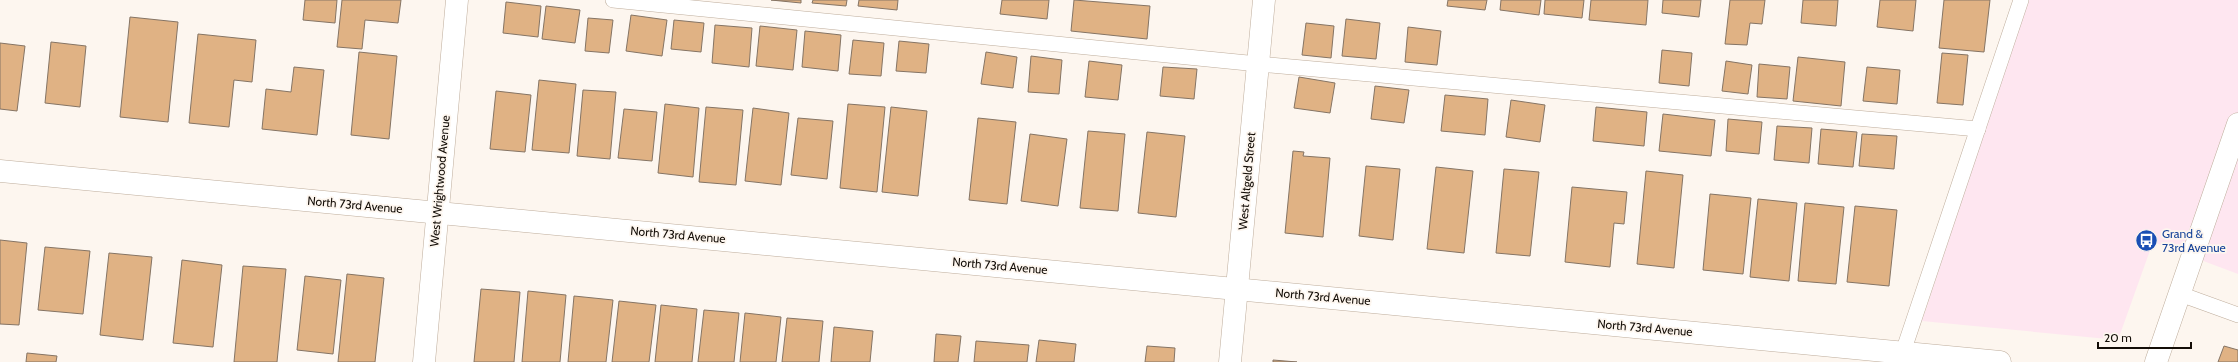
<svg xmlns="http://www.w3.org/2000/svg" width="2238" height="362" font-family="Cabin,sans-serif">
  <rect width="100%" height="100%" fill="#fdf6ef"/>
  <polygon fill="#fee6f0" points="2028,0 2238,0 2238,274 2153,242 2118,340 1922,321"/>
  <g fill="#e0b284" stroke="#857464">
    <polygon points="305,0 337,0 335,23 303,20"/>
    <polygon points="342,0 401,0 398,23 365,20 362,49 337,47"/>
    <polygon points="771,0 801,0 801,3"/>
    <polygon points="813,0 847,0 846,6 812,3"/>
    <polygon points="859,0 898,0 897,10 858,6"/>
    <polygon points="1002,0 1049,0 1047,19 1000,14"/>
    <polygon points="1074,0 1150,6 1147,39 1071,31"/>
    <polygon points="1448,0 1487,0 1485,10 1447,6"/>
    <polygon points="1501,0 1541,0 1539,15 1500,10"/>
    <polygon points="1545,0 1584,0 1582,18 1544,14"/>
    <polygon points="1591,0 1648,0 1646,25 1589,20"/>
    <polygon points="1663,0 1701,0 1699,17 1662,13"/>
    <polygon points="1730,0 1765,0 1762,24 1750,23 1747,45 1725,44"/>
    <polygon points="1803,0 1838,0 1836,26 1801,23"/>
    <polygon points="1880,0 1916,0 1913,31 1877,27"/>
    <polygon points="1944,0 1990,0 1984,52 1939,48"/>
    <polygon points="506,2 541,6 538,37 503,33"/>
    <polygon points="546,6 580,10 575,43 542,39"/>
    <polygon points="631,15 667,20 662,56 626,51"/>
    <polygon points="130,17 178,22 168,122 120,117"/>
    <polygon points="588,18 613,20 609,53 585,51"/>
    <polygon points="1346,19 1380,23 1376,59 1342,56"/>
    <polygon points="674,20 704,23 701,52 671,49"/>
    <polygon points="1306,23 1334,26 1331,58 1302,55"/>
    <polygon points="715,25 752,28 749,67 712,63"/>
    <polygon points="760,26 797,30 793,70 756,66"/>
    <polygon points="1408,27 1441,31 1437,65 1405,62"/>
    <polygon points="805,31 841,35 838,71 802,67"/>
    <polygon points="198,34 256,40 252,82 234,80 229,127 189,123"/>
    <polygon points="853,40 884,43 881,76 849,74"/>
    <polygon points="899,41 929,44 926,73 896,71"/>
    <polygon points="51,42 86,46 80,107 45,103"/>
    <polygon points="0,43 25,46 17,111 0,109"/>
    <polygon points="1662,50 1692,53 1689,86 1659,83"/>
    <polygon points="359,52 397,56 389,139 351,135"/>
    <polygon points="986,52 1017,57 1013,88 981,84"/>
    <polygon points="1942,53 1968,55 1963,105 1937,103"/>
    <polygon points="1031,56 1062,60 1059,94 1028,92"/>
    <polygon points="1798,57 1845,62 1841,106 1793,101"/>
    <polygon points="1089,61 1122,65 1118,100 1085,97"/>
    <polygon points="1726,61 1752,65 1748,94 1722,91"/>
    <polygon points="1759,64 1790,67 1787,99 1757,97"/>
    <polygon points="294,67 324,70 317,135 262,129 266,89 291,92"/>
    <polygon points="1163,67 1197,69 1194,99 1160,96"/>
    <polygon points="1867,67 1900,70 1897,104 1863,101"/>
    <polygon points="1299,77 1335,83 1330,113 1294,108"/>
    <polygon points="539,80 576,84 569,153 532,150"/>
    <polygon points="1375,86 1409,90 1404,123 1371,119"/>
    <polygon points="583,90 616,92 610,159 577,156"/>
    <polygon points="496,91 531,95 525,152 490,149"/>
    <polygon points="1445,95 1488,99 1485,135 1441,131"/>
    <polygon points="1511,100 1545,105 1540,142 1506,137"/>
    <polygon points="665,104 699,108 693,177 658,173"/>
    <polygon points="848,104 885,107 877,192 840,188"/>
    <polygon points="706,107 743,110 736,185 699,182"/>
    <polygon points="891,107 927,111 918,196 882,192"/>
    <polygon points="1596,107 1647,112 1644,146 1593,141"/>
    <polygon points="753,108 789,113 781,185 745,181"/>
    <polygon points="624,109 657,112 652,161 618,158"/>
    <polygon points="1663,114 1715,120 1711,156 1659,151"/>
    <polygon points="798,118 833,121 827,179 791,175"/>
    <polygon points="978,118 1016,122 1007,204 969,200"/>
    <polygon points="1728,119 1762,122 1759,154 1726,151"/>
    <polygon points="1777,126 1812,128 1809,163 1774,160"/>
    <polygon points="1821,129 1857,132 1853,167 1818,164"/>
    <polygon points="1088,131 1125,134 1118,211 1080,208"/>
    <polygon points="1147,132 1185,136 1176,217 1138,213"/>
    <polygon points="1030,134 1067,139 1058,206 1021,201"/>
    <polygon points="1862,134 1897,136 1894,169 1859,166"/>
    <polygon points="1293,151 1304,152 1303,156 1330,158 1323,237 1285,233"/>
    <polygon points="1366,166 1400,169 1393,240 1359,236"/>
    <polygon points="1436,167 1473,171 1464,253 1427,249"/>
    <polygon points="1504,169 1539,172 1530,256 1496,253"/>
    <polygon points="1646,171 1683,175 1674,268 1637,264"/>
    <polygon points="1572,187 1627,192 1624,224 1614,223 1610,267 1565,262"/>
    <polygon points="1710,194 1751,198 1743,274 1703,270"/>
    <polygon points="1758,199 1797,203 1789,281 1750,277"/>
    <polygon points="1805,203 1844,207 1836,284 1798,281"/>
    <polygon points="1855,206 1897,210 1889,286 1847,282"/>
    <polygon points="0,240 27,243 19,325 0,324"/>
    <polygon points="45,247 90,251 83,314 38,310"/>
    <polygon points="109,253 152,257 143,340 100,335"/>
    <polygon points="182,260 222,265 213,347 173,343"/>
    <polygon points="243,266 286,269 277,362 234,362"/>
    <polygon points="347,274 384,278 375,362 338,362"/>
    <polygon points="305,276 341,280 333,354 297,350"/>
    <polygon points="481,289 520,292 514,362 474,362"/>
    <polygon points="528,291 566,295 560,362 522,362"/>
    <polygon points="574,296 613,300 606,362 568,362"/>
    <polygon points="619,301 656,305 649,362 612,362"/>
    <polygon points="661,305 697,309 692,362 655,362"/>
    <polygon points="704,310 739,313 734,362 698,362"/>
    <polygon points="745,313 781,317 776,362 740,362"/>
    <polygon points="787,318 823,321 819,362 782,362"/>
    <polygon points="834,327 873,331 870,362 831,362"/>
    <polygon points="936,334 961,336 958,362 934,362"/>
    <polygon points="1039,340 1076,344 1074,362 1036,362"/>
    <polygon points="976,341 1029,345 1027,362 974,362"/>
    <polygon points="1147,346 1175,348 1174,362 1145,362"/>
    <polygon points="2224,346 2238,350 2238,362 2218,362"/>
    <polygon points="27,353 57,356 56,362 26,362"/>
    <polygon points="1273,360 1297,362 1273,362"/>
  </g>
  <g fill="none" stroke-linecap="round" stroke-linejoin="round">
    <defs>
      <g id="service">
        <polyline points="613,0 1258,64 1978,129"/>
        <polyline points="2180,294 2238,315"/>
        <polyline points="1900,361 2021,0"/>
      </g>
      <g id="minor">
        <polyline points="0,171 2000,362"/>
        <polyline points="424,362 457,0"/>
        <polyline points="1230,362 1264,0"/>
      </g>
      <polyline id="secondary" points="2156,362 2238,124"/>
    </defs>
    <use href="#service" stroke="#bead9c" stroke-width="16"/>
    <use href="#minor" stroke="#bead9c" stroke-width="23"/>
    <use href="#secondary" stroke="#bead9c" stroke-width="23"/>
    <use href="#service" stroke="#fff" stroke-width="15"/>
    <use href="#minor" stroke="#fff" stroke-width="22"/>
    <use href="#secondary" stroke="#fff" stroke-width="22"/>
  </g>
  <defs>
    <symbol id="bus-disc" viewBox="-11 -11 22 22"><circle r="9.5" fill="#1a4fb4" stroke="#fdf6ef"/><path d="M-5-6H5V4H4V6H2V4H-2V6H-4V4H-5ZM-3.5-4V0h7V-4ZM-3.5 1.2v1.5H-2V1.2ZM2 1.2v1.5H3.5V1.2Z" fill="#fff"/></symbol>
  </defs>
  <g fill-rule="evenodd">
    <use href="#bus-disc" x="2134" y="228" width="25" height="25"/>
  </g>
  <g text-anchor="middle" stroke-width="3.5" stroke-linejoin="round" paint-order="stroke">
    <g font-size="12" fill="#130d07" stroke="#fdf6ef">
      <text transform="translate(440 181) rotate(-85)" y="4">West Wrightwood Avenue</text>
      <text transform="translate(1247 181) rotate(-85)" y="4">West Altgeld Street</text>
      <text transform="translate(355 205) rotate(5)" y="4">North 73rd Avenue</text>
      <text transform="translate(678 235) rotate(5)" y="4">North 73rd Avenue</text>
      <text transform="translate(1000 266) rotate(5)" y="4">North 73rd Avenue</text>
      <text transform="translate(1323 297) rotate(5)" y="4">North 73rd Avenue</text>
      <text transform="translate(1645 328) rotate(5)" y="4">North 73rd Avenue</text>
    </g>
    <g font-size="12" fill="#164399" stroke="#fdf6ef" text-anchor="start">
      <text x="2162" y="238">Grand &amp;<tspan x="2162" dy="14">73rd Avenue</tspan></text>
    </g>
  </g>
  <path d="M2098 342v6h93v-6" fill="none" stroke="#130d07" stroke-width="2"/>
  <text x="2104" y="342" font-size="12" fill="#130d07" stroke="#fdf6ef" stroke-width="3" paint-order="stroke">20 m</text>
</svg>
